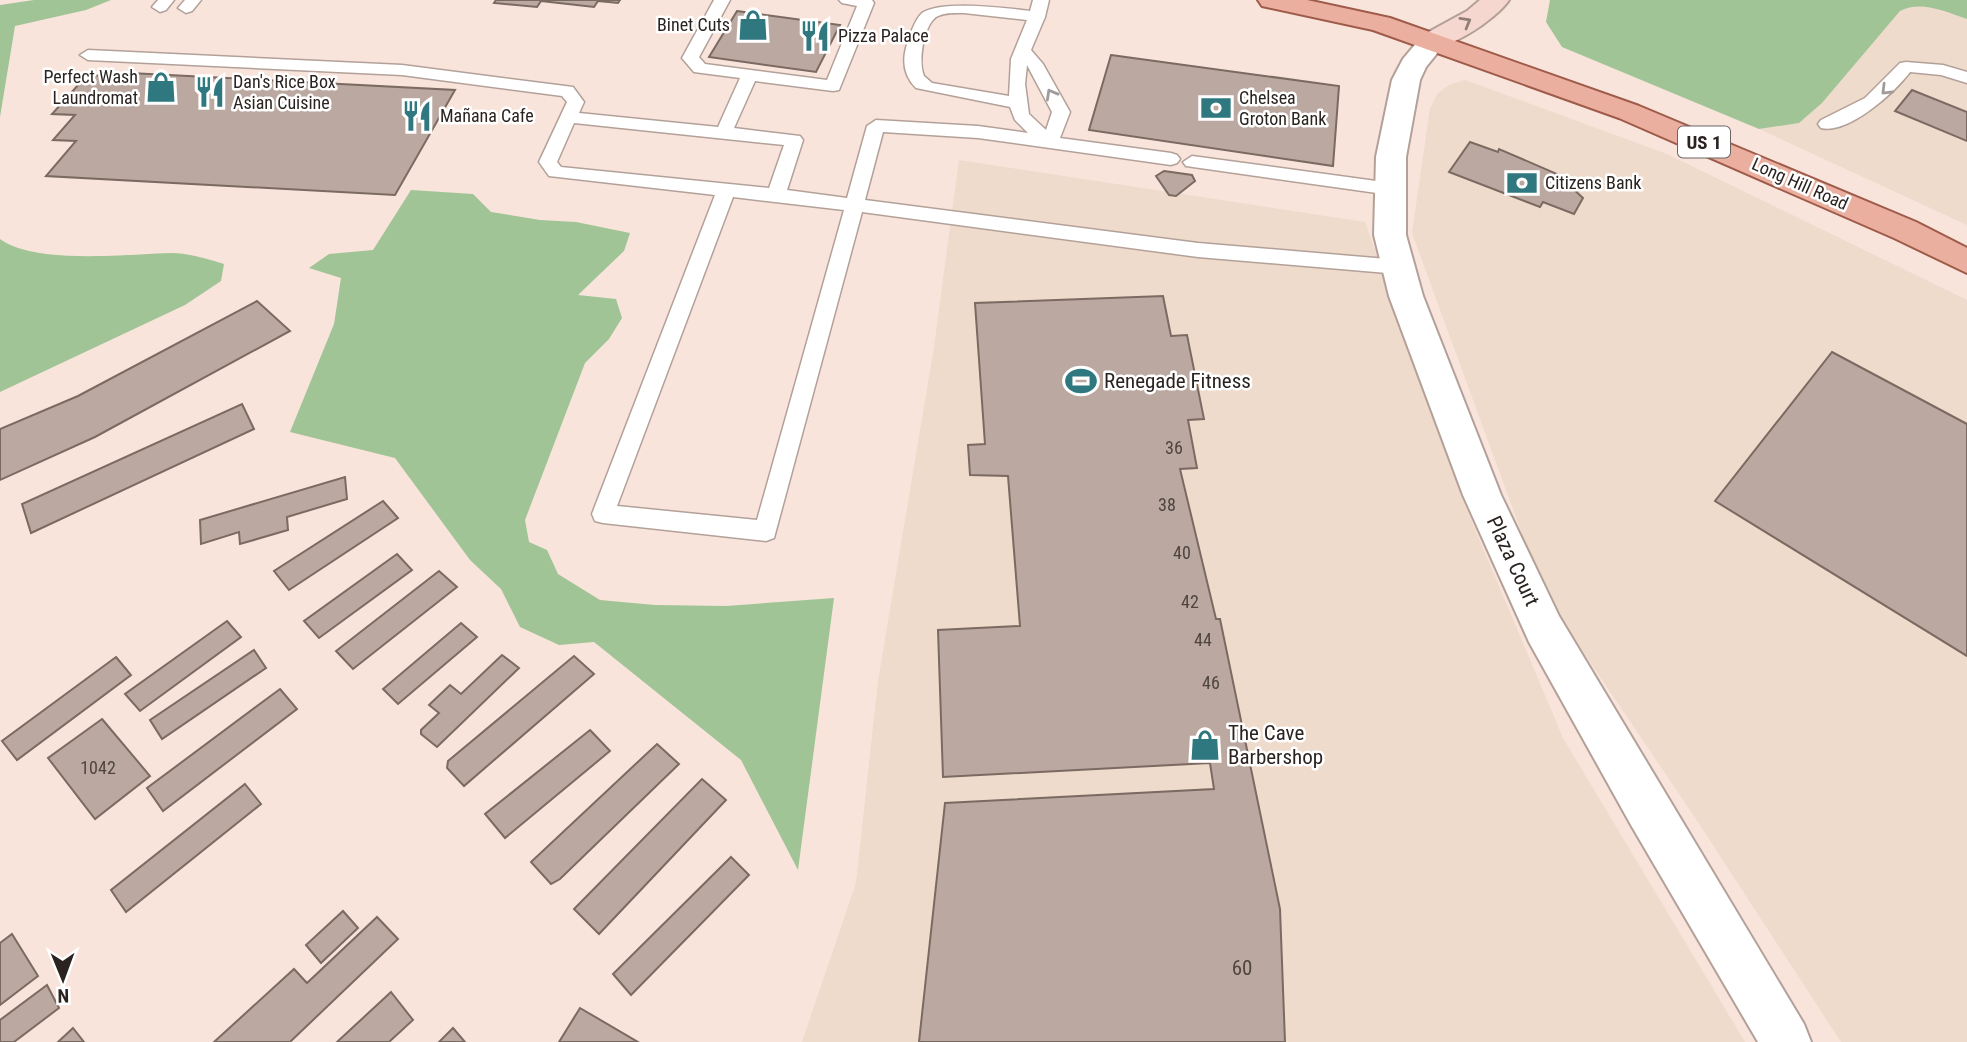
<svg xmlns="http://www.w3.org/2000/svg" width="1967" height="1042" font-family="'Roboto Condensed',sans-serif">
  <rect width="100%" height="100%" fill="#f8e4db"/>
  <g fill="#eedbcb">
    <polygon points="1911,5 1928,7 1967,19 1967,225 1759,129 1799,123 1822,103 1900,11"/>
    <polygon points="1465,80 1667,154 1967,300 1967,1042 1841,1042 1696,819 1544,594 1412,233 1430,108 1438,93 1449,85"/>
    <polygon points="959,160 1365,222 1463,501 1563,738 1745,1042 802,1042 856,883 878,681 934,347"/>
  </g>
  <g fill="#a0c495">
    <polygon points="34,0 111,0 86,10 15,26 0,117 0,5"/>
    <path d="M1550 0H1967V19C1945 12 1921 0 1900 11L1822 103 1799 123 1759 129 1562 47 1546 22Z"/>
    <polygon points="411,190 473,194 491,212 540,220 576,222 630,233 624,251 578,295 616,299 622,318 609,339 585,363 525,520 529,542 547,550 558,574 600,600 655,605 726,606 834,598 798,870 741,760 594,642 559,645 520,627 501,589 470,560 395,458 290,432 334,324 341,278 309,268 329,254 373,250"/>
    <path d="M0 239C36 265 128 254 171 253 188 253 207 259 224 264L221 281 185 305 0 392Z"/>
  </g>
  <g fill="#bba8a0" stroke="#7b6a62" stroke-width="2">
    <polygon points="496,0 620,0 618,3 598,1 594,7 541,1 537,7 494,3"/>
    <polygon points="737,11 840,25 816,72 709,57"/>
    <polygon points="1111,55 1339,86 1333,166 1089,130"/>
    <polygon points="130,73 455,90 395,195 46,176 76,141 53,140 75,115 52,114 87,75 127,77"/>
    <polygon points="1912,90 1967,112 1967,141 1895,111"/>
    <polygon points="1470,142 1498,152 1499,149 1557,174 1583,198 1574,214 1543,202 1540,207 1449,172"/>
    <polygon points="1164,171 1192,175 1195,181 1176,196 1169,195 1156,176"/>
    <polygon points="1163,296 1171,336 1187,335 1204,419 1188,420 1197,468 1180,469 1216,619 1220,619 1280,909 1285,1042 919,1042 945,803 1214,789 1210,763 943,777 938,630 1020,626 1008,476 970,475 968,445 985,444 975,303"/>
    <polygon points="257,301 290,331 95,437 0,480 0,429 78,396"/>
    <polygon points="1832,352 1967,424 1967,656 1715,501"/>
    <polygon points="242,404 254,429 31,533 22,504"/>
    <polygon points="345,477 347,499 287,517 288,530 240,544 239,532 201,544 200,520"/>
    <polygon points="383,501 398,518 289,590 274,571"/>
    <polygon points="397,554 412,570 319,638 304,621"/>
    <polygon points="439,571 457,587 353,669 336,651"/>
    <polygon points="227,621 241,637 140,711 125,694"/>
    <polygon points="461,623 477,637 398,704 383,689"/>
    <polygon points="254,650 266,668 162,739 150,720"/>
    <polygon points="502,655 519,668 437,747 421,734 421,730 439,713 429,705 450,685 461,694"/>
    <polygon points="574,656 594,674 464,786 447,768 448,761"/>
    <polygon points="116,657 131,675 17,760 2,741"/>
    <polygon points="280,689 297,709 163,811 147,788"/>
    <polygon points="102,719 150,776 95,819 48,758"/>
    <polygon points="590,730 610,751 505,838 485,814"/>
    <polygon points="657,744 679,764 560,879 551,884 531,862"/>
    <polygon points="702,779 726,800 599,934 574,909"/>
    <polygon points="245,784 261,804 126,912 111,890"/>
    <polygon points="731,857 749,875 631,995 613,974"/>
    <polygon points="343,911 358,928 321,963 306,945"/>
    <polygon points="377,917 398,939 290,1042 214,1042 294,969 307,983"/>
    <polygon points="12,934 38,976 0,1005 0,943"/>
    <polygon points="47,985 59,1008 14,1042 0,1042 0,1020"/>
    <polygon points="391,992 413,1020 389,1042 337,1042"/>
    <polygon points="580,1008 638,1042 559,1042"/>
    <polygon points="73,1028 84,1042 58,1042"/>
    <polygon points="453,1028 465,1042 439,1042"/>
  </g>
  <g fill="none" stroke-linecap="round" stroke-linejoin="round">
    <defs>
      <g id="lane">
        <polygon points="158,0 174,0 166,10 160,12 152,7"/>
        <polygon points="185,0 201,0 192,11 186,13 178,8"/>
        <path d="M714 0H730L699 57 705 64 827 80 857 6 842 3 839 0H872L874 3 839 90 833 91 755 81 734 128 800 136 803 140 787 190 847 198 867 126 876 120 978 126 1028 133 1015 120 1010 107 916 88C905 77 902 63 906 48 909 37 914 21 922 13 942 0 1005 8 1030 11L1033 0H1049L1045 17 1031 50 1043 64 1070 112 1060 138 1171 153 1177 155 1180 159 1177 163 1171 165 978 138 883 132 865 200 1198 243 1399 260 1406 262 1409 267 1406 272 1399 274 1198 257 862 212 774 538 766 541 603 523 595 521 592 514 715 195 549 176 539 162 567 102 562 96 402 75 88 60 80 55 88 50 402 65 573 87 584 102 579 113 718 127 740 78 694 72 682 58ZM964 13 1027 20 1011 59 1009 96 932 83 924 76C918 62 923 27 936 17 944 12 955 13 964 13ZM1027 65 1052 112 1046 130 1029 114 1025 84ZM574 123 784 145 769 188 561 167 557 162ZM733 197 844 210 757 520 617 506Z"/>
        <path d="M1906 62 1943 65 1967 72V83L1941 75 1910 72C1895 92 1848 135 1821 128L1818 124 1821 120 1865 98 1900 63Z"/>
        <polygon points="1192,156 1391,183 1400,189 1391,195 1186,166 1183,162"/>
      </g>
      <polygon id="street" points="1433,33 1443,35 1447,41 1426,67 1420,80 1406,157 1406,235 1423,296 1501,495 1559,616 1804,1024 1811,1042 1758,1042 1631,825 1529,642 1463,495 1389,296 1374,235 1376,157 1392,80 1403,59 1423,35"/>
      <path id="secondary" d="M1480 0H1509C1496 19 1447 53 1423 47L1419 41 1423 35 1467 11Z"/>
      <polygon id="primary" points="1258,0 1307,0 1390,18 1639,106 1916,222 1967,248 1967,273 1894,238 1619,118 1373,30 1262,6"/>
    </defs>
    <use href="#lane" stroke="#b3a199" stroke-width="3"/>
    <use href="#street" stroke="#b3a199" stroke-width="4"/>
    <use href="#secondary" stroke="#b3a199" stroke-width="4"/>
    <use href="#primary" stroke="#9f5b4a" stroke-width="4"/>
    <use href="#lane" fill="#fff" fill-rule="evenodd"/>
    <use href="#street" fill="#fff" fill-rule="evenodd"/>
    <use href="#secondary" fill="#f5d7cf" fill-rule="evenodd"/>
    <use href="#primary" fill="#ebafa0" fill-rule="evenodd"/>
  </g>
  <defs><path id="oneway-chevron" d="M-2-3.5L2.5 0L-2 3.5" fill="none" stroke-width="1.6" stroke-linecap="round" stroke-linejoin="round" transform="scale(1.75)"/></defs>
  <use stroke="#907d78" href="#oneway-chevron" transform="translate(1466 22) rotate(-30)"/>
  <g stroke="#9f9c9b">
    <use href="#oneway-chevron" transform="translate(1886 90) rotate(135)"/>
    <use href="#oneway-chevron" transform="translate(1051 94) rotate(-119)"/>
  </g>
  <defs>
    <symbol id="shop-bare" viewBox="-9 -9 18 18"><path d="M-5-2.5h2.3a2.7 3.5 0 0 1 5.4 0H5L5.5 6h-11ZM-1.5-2.5h3a1.5 2.3 0 0 0-3 0Z" fill="#2f787f" stroke="#fff" stroke-width="2.5" paint-order="stroke"/></symbol>
    <symbol id="restaurant-bare" viewBox="-9 -9 18 18"><path d="M-5-6h1v4h1v-4h1v4h1v-4h1v5L-1.5 .5V6h-2V.5L-5-1ZM5-6V6H3V1.5H1.5Q1.5-4 5-6Z" fill="#2f787f" stroke="#fff" stroke-width="2.5" paint-order="stroke"/></symbol>
    <symbol id="bank-bare" viewBox="-9 -9 18 18"><path d="M-6-4H6V4H-6ZM0-2.3a2.3 2.3 0 1 0 0 4.6a2.3 2.3 0 1 0 0-4.6Z" fill="#2f787f" stroke="#fff" stroke-width="2.5" paint-order="stroke"/></symbol>
    <symbol id="stadium-bare" viewBox="-9 -9 18 18"><path d="M0-5a6.5 5 0 1 0 0 10a6.5 5 0 1 0 0-10ZM-3.5-1.8h7v3.6h-7Z" fill="#2f787f" stroke="#fff" stroke-width="2.5" paint-order="stroke"/></symbol>
  </defs>
  <g fill-rule="evenodd">
    <use href="#shop-bare" x="731" y="3" width="44" height="44"/>
    <use href="#restaurant-bare" x="793" y="14" width="44" height="44"/>
    <use href="#shop-bare" x="139" y="65" width="44" height="44"/>
    <use href="#restaurant-bare" x="188" y="70" width="44" height="44"/>
    <use href="#bank-bare" x="1194" y="86" width="44" height="44"/>
    <use href="#restaurant-bare" x="395" y="94" width="44" height="44"/>
    <use href="#bank-bare" x="1500" y="161" width="44" height="44"/>
    <use href="#stadium-bare" x="1059" y="359" width="44" height="44"/>
    <use href="#shop-bare" x="1183" y="723" width="44" height="44"/>
  </g>
  <g text-anchor="middle" stroke-width="5" stroke-linejoin="round" paint-order="stroke">
    <g font-size="18" fill="#2a2320" stroke="#fff" text-anchor="start">
      <text x="730" y="31" text-anchor="end">Binet Cuts</text>
      <text x="838" y="42">Pizza Palace</text>
      <text x="138" y="83" text-anchor="end">Perfect Wash<tspan x="138" dy="21">Laundromat</tspan></text>
      <text x="233" y="88">Dan's Rice Box<tspan x="233" dy="21">Asian Cuisine</tspan></text>
      <text x="1239" y="104">Chelsea<tspan x="1239" dy="21">Groton Bank</tspan></text>
      <text x="440" y="122">Mañana Cafe</text>
      <text x="1545" y="189">Citizens Bank</text>
    </g>
    <g font-size="18" fill="#2a2320" stroke="#fff">
      <text transform="translate(1800 184) rotate(24)" y="6">Long Hill Road</text>
    </g>
    <g font-size="18" fill="#4e4440">
      <text x="1174" y="454">36</text>
      <text x="1167" y="511">38</text>
      <text x="1182" y="559">40</text>
      <text x="1190" y="608">42</text>
      <text x="1203" y="646">44</text>
      <text x="1211" y="689">46</text>
      <text x="98" y="774">1042</text>
    </g>
    <rect fill="#fff" stroke="#6a6563" stroke-width="2" x="1678" y="126.5" width="52" height="31" rx="5"/>
    <g font-size="19" font-weight="bold" fill="#2a2320">
      <text x="1704" y="149">US 1</text>
    </g>
    <g font-size="21" fill="#2a2320" stroke="#fff" text-anchor="start">
      <text x="1104" y="388">Renegade Fitness</text>
      <text x="1228" y="740">The Cave<tspan x="1228" dy="24">Barbershop</tspan></text>
    </g>
    <g font-size="21" fill="#2a2320" stroke="#fff">
      <text transform="translate(1513 561) rotate(65)" y="7">Plaza Court</text>
    </g>
    <g font-size="21" fill="#4e4440">
      <text x="1242" y="975">60</text>
    </g>
  </g>
  <g transform="translate(63 979) rotate(179)" stroke="#ffffff" stroke-width="5" paint-order="stroke">
  <path d="M0-5L12 26L0 18L-12 26Z" fill="#2a2320"/>
  <text y="-10" font-size="19" font-weight="bold" text-anchor="middle" fill="#2a2320">N</text>
  </g>
</svg>
